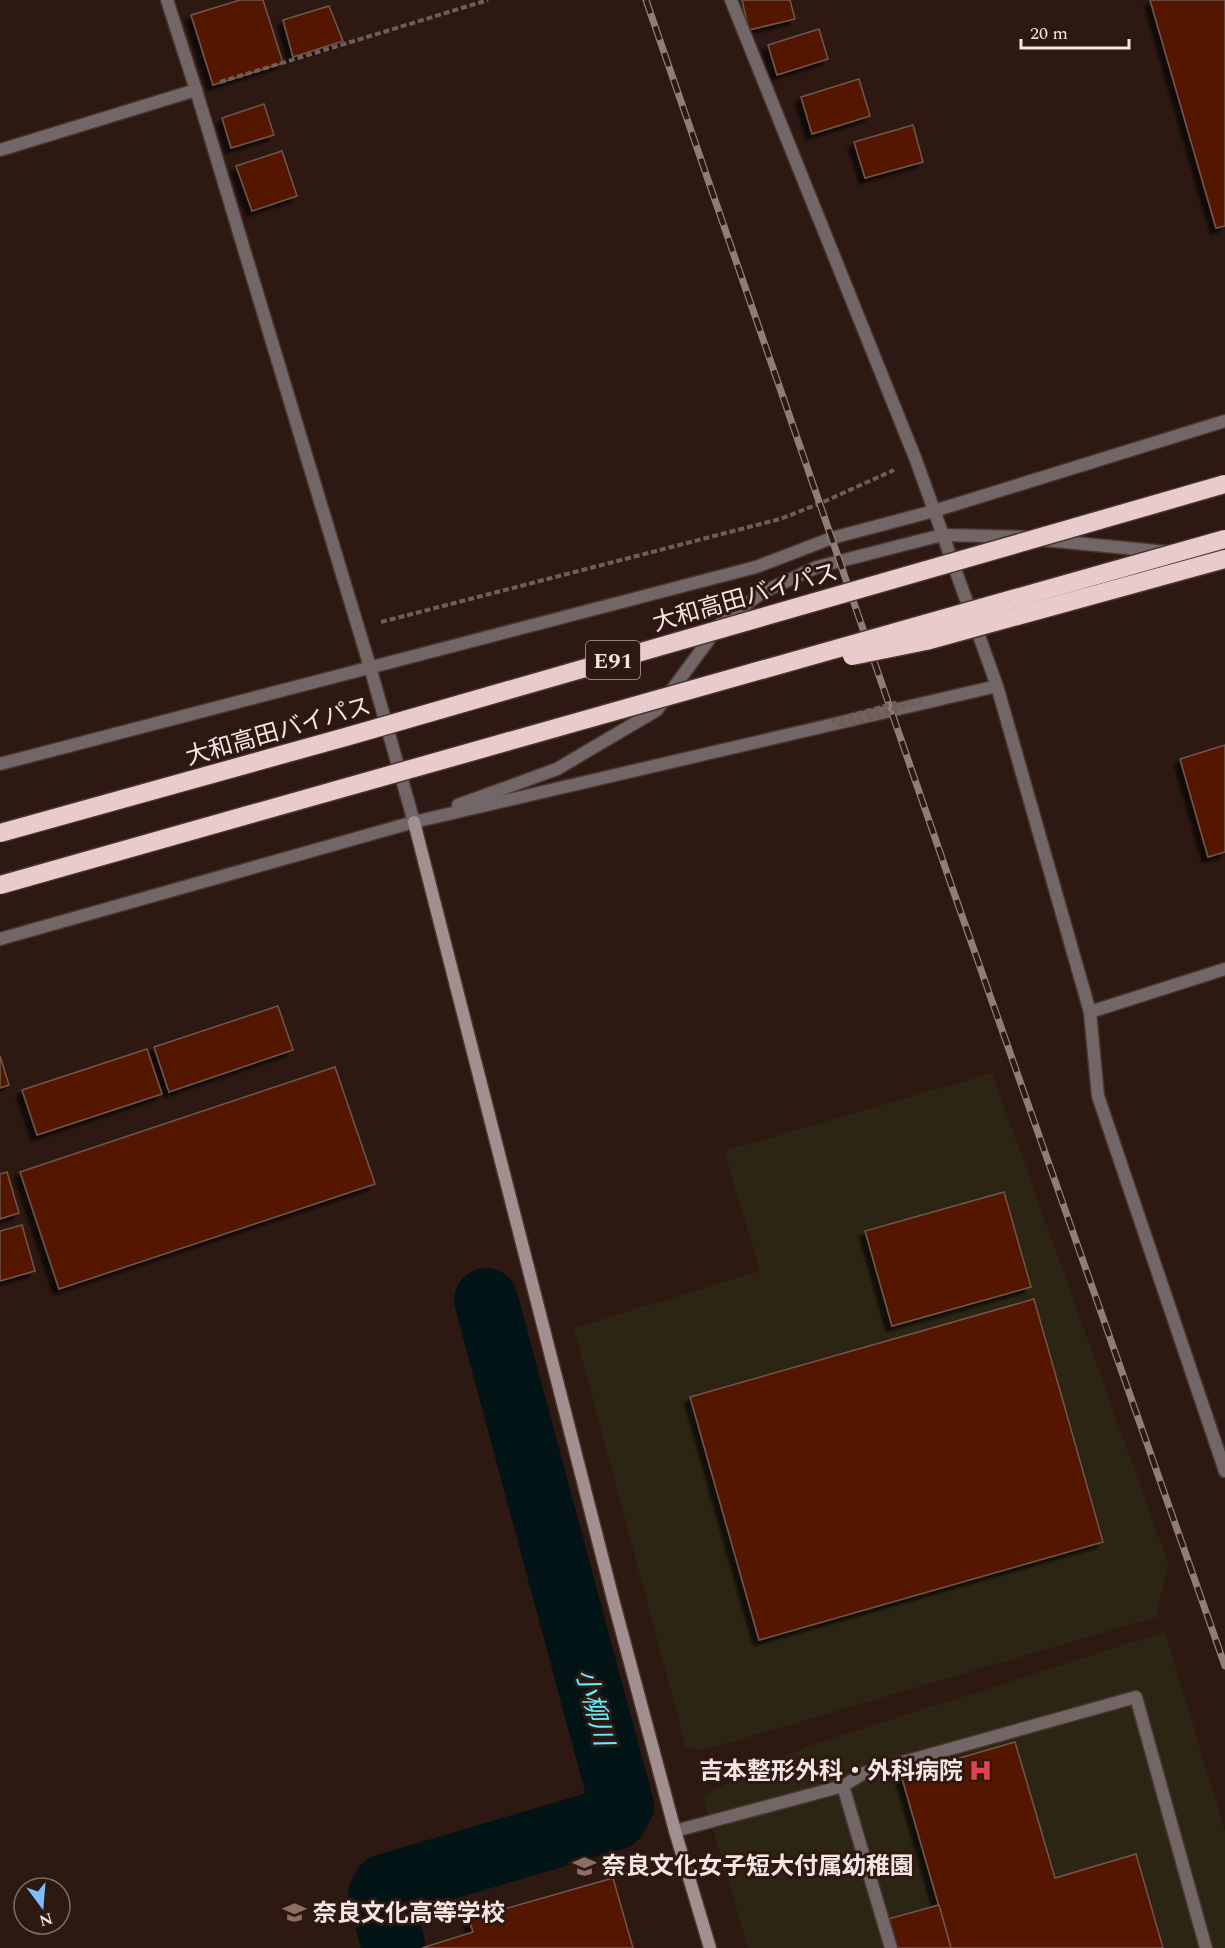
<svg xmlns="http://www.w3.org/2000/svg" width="1225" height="1948" font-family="Spectral,'Noto Sans JP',serif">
  <defs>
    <filter id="shadow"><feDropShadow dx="-5.5" dy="5.5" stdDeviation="1.5" flood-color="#0009"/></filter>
  </defs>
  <rect width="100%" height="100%" fill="#2d1912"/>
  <g fill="#2d2514">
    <polygon points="992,1073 1168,1563 1156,1617 704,1750 686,1747 574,1328 760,1271 724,1151"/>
    <polygon points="1165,1632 1225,1831 1225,1948 748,1948 703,1795 808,1746"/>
  </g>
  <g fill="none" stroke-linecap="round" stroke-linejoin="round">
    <polyline stroke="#031416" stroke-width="64" points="394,1948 380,1895 385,1886 615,1818 622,1806 486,1300"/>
  </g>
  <g fill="#541700" stroke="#6f574f" stroke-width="1.5" filter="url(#shadow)">
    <polygon points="240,0 263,0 283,63 213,85 191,15"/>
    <polygon points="742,0 790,0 795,19 749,30"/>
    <polygon points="1150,0 1225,0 1225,226 1216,228"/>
    <polygon points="329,6 343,41 293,57 283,20"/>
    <polygon points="819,29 828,59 777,75 768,45"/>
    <polygon points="859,79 870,116 812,134 801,97"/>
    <polygon points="264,104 274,135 231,148 222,118"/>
    <polygon points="913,125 923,162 865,178 854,142"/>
    <polygon points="282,151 297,196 252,211 236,166"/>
    <polygon points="1225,745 1225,852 1208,857 1180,759"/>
    <polygon points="278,1006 293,1050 169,1092 154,1047"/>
    <polygon points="147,1049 162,1094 37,1135 22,1090"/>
    <polygon points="0,1056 9,1085 0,1088"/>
    <polygon points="335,1067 375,1184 59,1289 20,1172"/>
    <polygon points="7,1172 19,1213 0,1219 0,1174"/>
    <polygon points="1004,1192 1031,1287 892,1326 865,1231"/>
    <polygon points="22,1225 35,1271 0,1281 0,1231"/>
    <polygon points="1034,1299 1103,1542 759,1640 690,1397"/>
    <polygon points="1015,1742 1055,1878 1136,1854 1163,1948 951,1948 901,1775"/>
    <polygon points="613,1878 633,1948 422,1948 473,1932 469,1919"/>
    <polygon points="939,1905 951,1948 896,1948 888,1919"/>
  </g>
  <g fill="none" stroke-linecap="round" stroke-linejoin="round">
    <defs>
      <g id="lane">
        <polyline points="843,1786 864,1773 1136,1697 1206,1948"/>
        <polyline points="675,1831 843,1786 891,1948"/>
      </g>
      <g id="street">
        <polyline points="167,0 196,90 370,667 414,822"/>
        <polyline points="731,0 916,460 997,686 1090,1012 1098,1096 1225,1471"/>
        <polyline points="0,150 196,90"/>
        <polyline points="1044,540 1167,552"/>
        <polyline points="0,764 756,567 832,538 934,511 1225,421"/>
        <polyline points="458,805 557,769 657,710 722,622 763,592 817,567 942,535 1024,537"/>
        <polyline points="0,939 414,822 997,686"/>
        <polyline points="1090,1012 1225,969"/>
      </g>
      <polyline id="secondary" points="414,822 614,1603 675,1831 710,1948"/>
    </defs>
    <use href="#lane" stroke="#49362f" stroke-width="15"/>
    <use href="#street" stroke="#49362f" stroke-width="15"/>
    <use href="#secondary" stroke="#49362f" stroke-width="15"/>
    <g stroke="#6f5d57" stroke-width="4" stroke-dasharray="6 3" stroke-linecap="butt">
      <polyline points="220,82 488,0"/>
      <polyline points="381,622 780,519 821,503 894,470"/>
    </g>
    <use href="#lane" stroke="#726667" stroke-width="12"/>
    <use href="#street" stroke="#726667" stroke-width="12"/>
    <use href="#secondary" stroke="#a28f90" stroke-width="12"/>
    <defs>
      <polyline id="rail" points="646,0 953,890 1225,1666"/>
    </defs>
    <use href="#rail" stroke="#8f7e77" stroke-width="7"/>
    <use href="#rail" stroke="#2d1912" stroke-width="4.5" stroke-dasharray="14" stroke-linecap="butt"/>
    <defs>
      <g id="highway-bridge">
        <polyline points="852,656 926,641 1225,559"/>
        <polyline points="0,833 349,736 1225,484"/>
        <polyline points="0,885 1225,539"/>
      </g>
    </defs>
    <use href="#highway-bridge" stroke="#49362f" stroke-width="21" stroke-linecap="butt"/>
    <g stroke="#6f5d57" stroke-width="4" stroke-dasharray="6 3" stroke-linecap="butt">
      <polyline points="831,721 895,703 897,711 840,727 839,723"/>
      <polyline points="839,723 922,701"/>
    </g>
    <use href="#highway-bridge" stroke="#e9cbcd" stroke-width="18"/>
  </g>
  <defs>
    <symbol id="hospital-bare" viewBox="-9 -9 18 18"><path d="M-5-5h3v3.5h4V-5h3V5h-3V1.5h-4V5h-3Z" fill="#e0444e" stroke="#2d1912" stroke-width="2.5" paint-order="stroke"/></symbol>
    <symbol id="school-bare" viewBox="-9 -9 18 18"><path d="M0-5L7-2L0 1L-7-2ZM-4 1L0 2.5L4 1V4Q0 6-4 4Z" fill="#8d6e63" stroke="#2d1912" stroke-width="2.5" paint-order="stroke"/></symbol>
  </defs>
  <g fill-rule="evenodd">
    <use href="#hospital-bare" x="964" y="1754" width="33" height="33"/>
    <use href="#school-bare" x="568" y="1850" width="33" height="33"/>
    <use href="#school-bare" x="278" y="1896" width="33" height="33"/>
  </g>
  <g text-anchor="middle" stroke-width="6" stroke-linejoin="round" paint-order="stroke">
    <rect fill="#2d1912" stroke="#b8a8a2" stroke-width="1.5" x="586" y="641" width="54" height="38" rx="4.5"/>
    <g font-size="22" font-weight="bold" fill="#f3e5e0">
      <text x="613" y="668">E91</text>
    </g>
    <g font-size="24" fill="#f3e5e0" stroke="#2d1912">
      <text transform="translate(745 597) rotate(-16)" y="8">大和高田バイパス</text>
      <text transform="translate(278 731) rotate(-16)" y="8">大和高田バイパス</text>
    </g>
    <g font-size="24" font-weight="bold" fill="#f3e5e0" stroke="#2d1912" text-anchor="start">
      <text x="963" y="1779" text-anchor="end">吉本整形外科・外科病院</text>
      <text x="602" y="1874">奈良文化女子短大付属幼稚園</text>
      <text x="313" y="1921">奈良文化高等学校</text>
    </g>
    <g font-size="26" font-style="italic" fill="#61eefe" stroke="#2d1912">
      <text transform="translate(595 1707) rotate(75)" y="9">小柳川</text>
    </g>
  </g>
  <g transform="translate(42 1906) rotate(164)"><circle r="28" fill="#2d1912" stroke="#7c6b64" stroke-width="1.5"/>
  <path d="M0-4.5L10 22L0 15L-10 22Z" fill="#7ebdf9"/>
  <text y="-9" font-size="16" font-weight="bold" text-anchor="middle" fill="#f3e5e0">N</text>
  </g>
  <path d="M1021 39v9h108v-9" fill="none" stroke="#f3e5e0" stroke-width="3"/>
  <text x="1030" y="39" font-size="18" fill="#f3e5e0" stroke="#2d1912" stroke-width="4.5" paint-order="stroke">20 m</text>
</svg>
